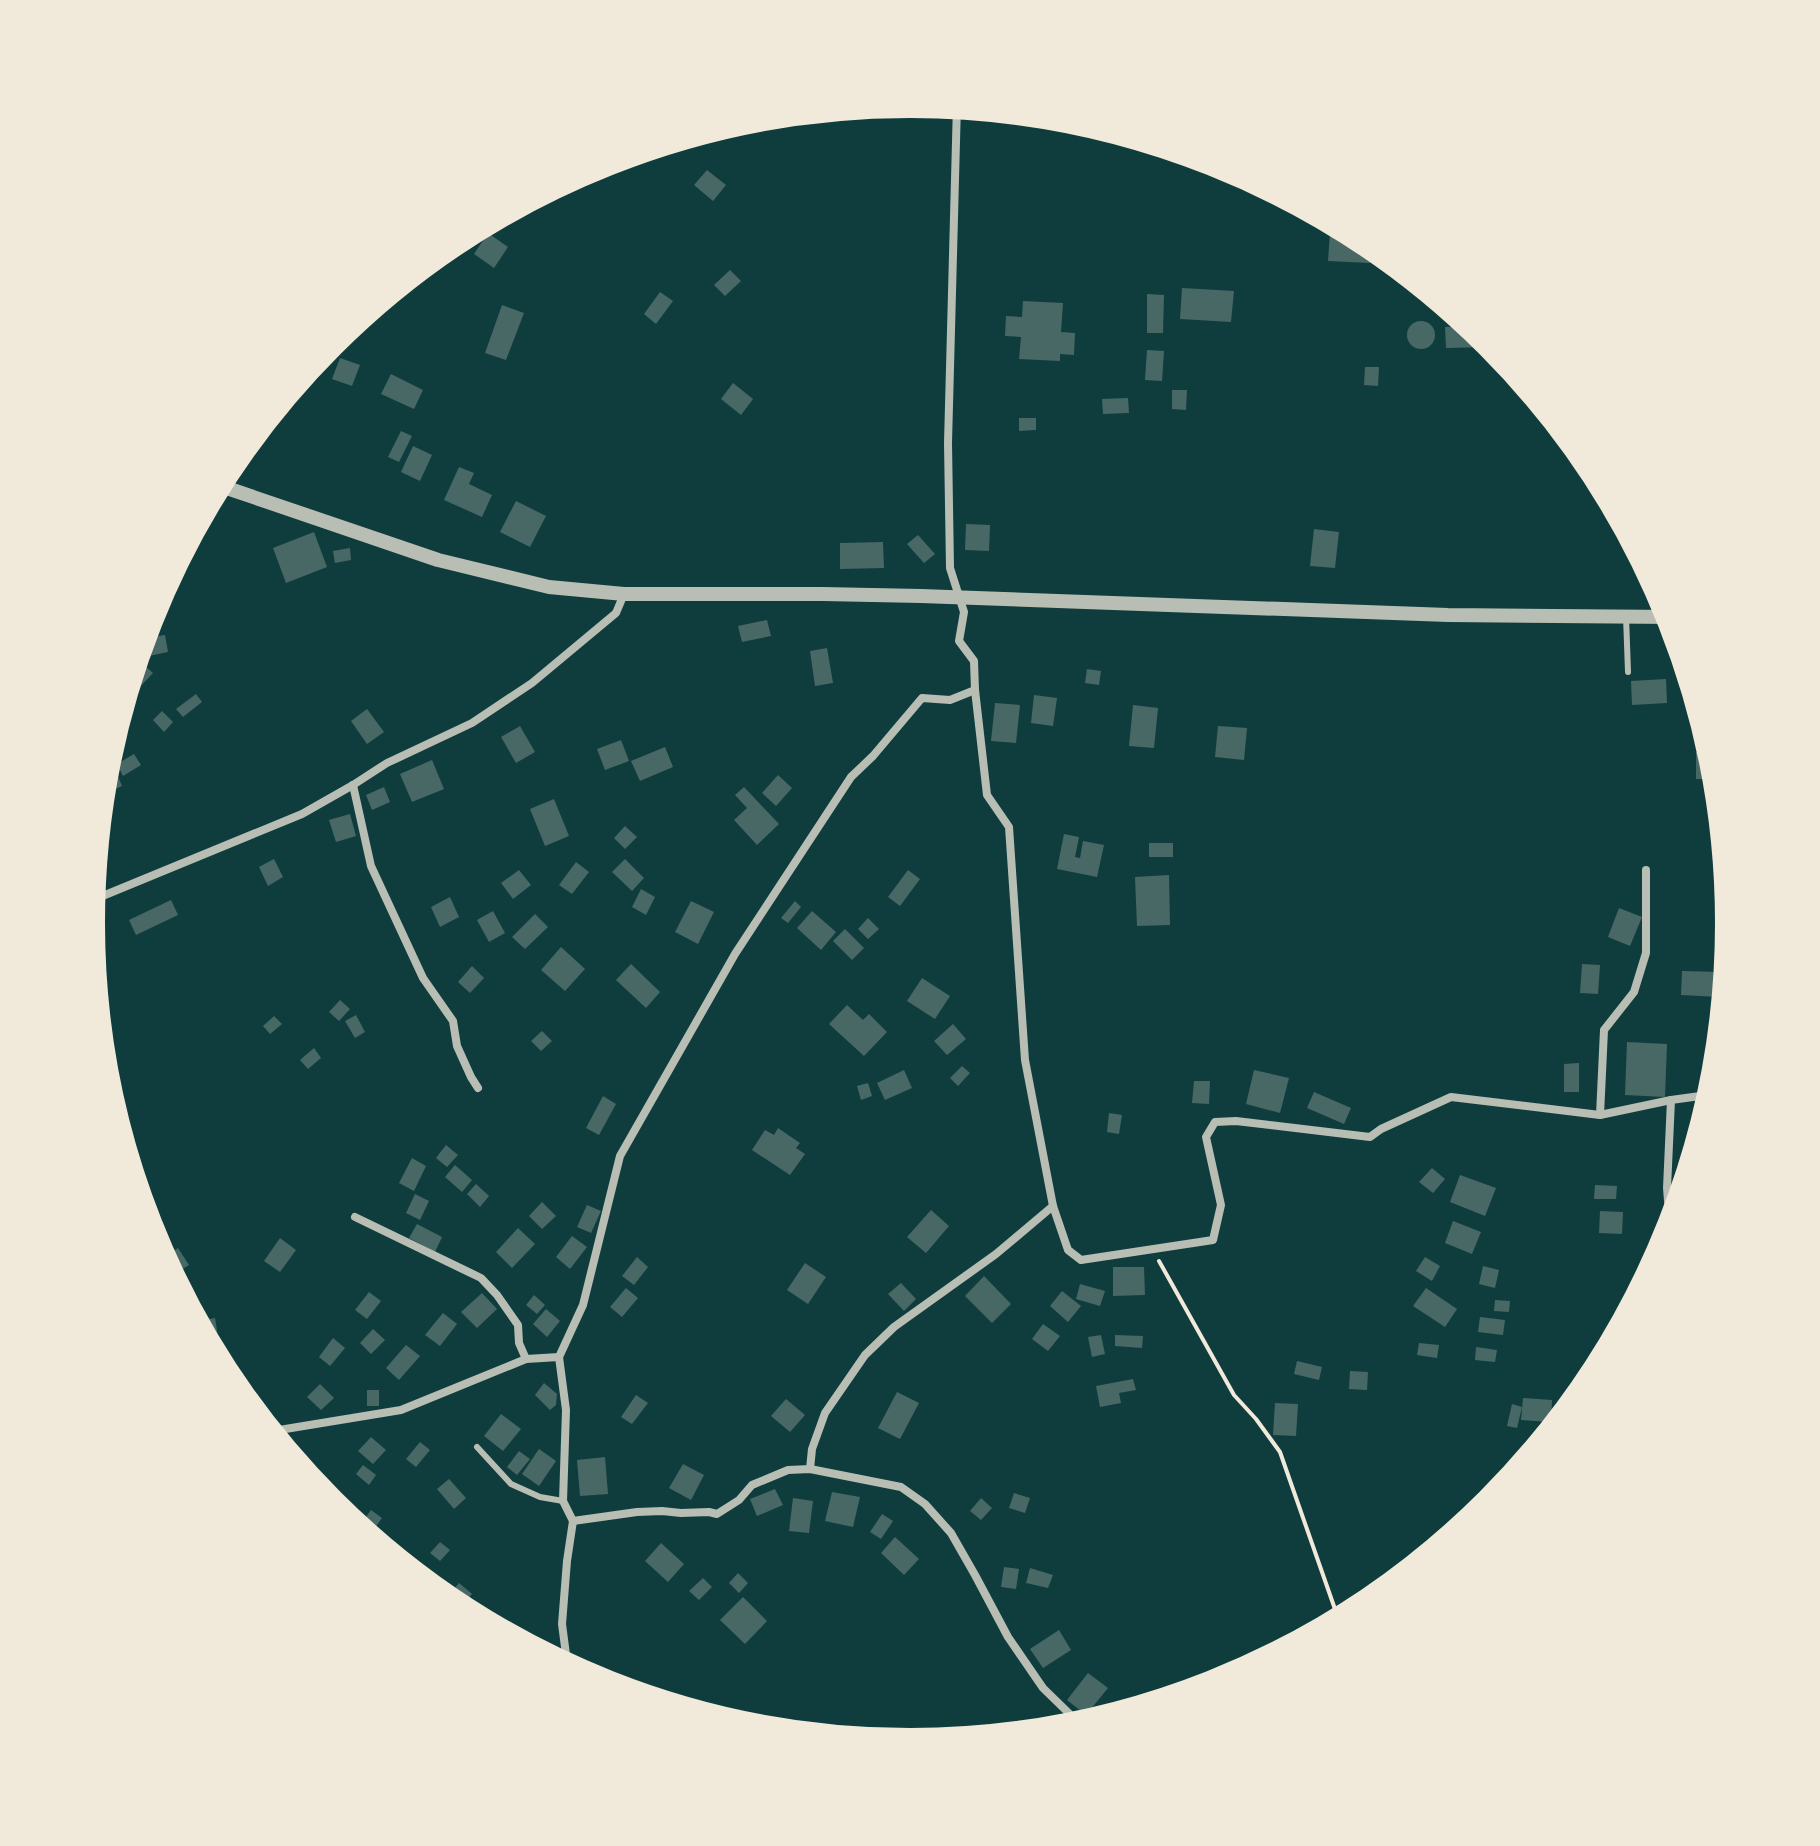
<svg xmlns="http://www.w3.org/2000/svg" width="1820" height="1846" font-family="'Sofia Sans Condensed',sans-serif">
  <rect width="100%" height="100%" fill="#0f3d3e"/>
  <g fill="#486865">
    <polygon points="707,170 726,185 713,201 694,185"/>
    <polygon points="488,233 508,247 494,268 474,254"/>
    <polygon points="1330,233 1362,235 1368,238 1371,240 1370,263 1328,261"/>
    <polygon points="730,270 741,281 725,296 714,285"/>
    <polygon points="1182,288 1234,291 1231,322 1180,319"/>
    <polygon points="660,292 673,301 656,324 644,314"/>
    <polygon points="1147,294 1164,295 1163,333 1147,333"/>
    <polygon points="1023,301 1063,303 1061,332 1075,333 1074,355 1060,354 1060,361 1019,359 1021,337 1005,336 1006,316 1022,317"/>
    <polygon points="502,305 524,313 506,360 485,353"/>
    <circle cx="1421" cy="335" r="14"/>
    <polygon points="1474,325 1487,336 1487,347 1446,348 1445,327"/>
    <polygon points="1147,350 1164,351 1162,381 1145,380"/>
    <polygon points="340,358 360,365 352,386 332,379"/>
    <polygon points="1365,367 1379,367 1378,386 1364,385"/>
    <polygon points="391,374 423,390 414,409 381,394"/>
    <polygon points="733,383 753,399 741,415 721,399"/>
    <polygon points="1172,390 1187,390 1186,410 1172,409"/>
    <polygon points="1128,398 1129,413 1103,414 1102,399"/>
    <polygon points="1019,418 1036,418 1036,430 1019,431"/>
    <polygon points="401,431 412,436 399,462 388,457"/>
    <polygon points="413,446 432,455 420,481 401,472"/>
    <polygon points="459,467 474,473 469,484 492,495 482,517 444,500"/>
    <polygon points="516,501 546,516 530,547 500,532"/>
    <polygon points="966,524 990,525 989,551 965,550"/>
    <polygon points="1314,529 1339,532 1335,568 1310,566"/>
    <polygon points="314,532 327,567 286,583 273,548"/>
    <polygon points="918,535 935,554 924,563 907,544"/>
    <polygon points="883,542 884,568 840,569 840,543"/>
    <polygon points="350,548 351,560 335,563 333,551"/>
    <polygon points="767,620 771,636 742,642 738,626"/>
    <polygon points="165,635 168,652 149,656 146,638"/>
    <polygon points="827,648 833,683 815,686 810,651"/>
    <polygon points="134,656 153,673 122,706 119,704"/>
    <polygon points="1087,669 1101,671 1099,685 1085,683"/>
    <polygon points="1666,679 1667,703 1632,705 1631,681"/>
    <polygon points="196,694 202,702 183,717 176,709"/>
    <polygon points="1034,695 1057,698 1053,726 1031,723"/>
    <polygon points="995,703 1020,705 1016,743 991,741"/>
    <polygon points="1133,705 1158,708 1154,748 1129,746"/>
    <polygon points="367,709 384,732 367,744 351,721"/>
    <polygon points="162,711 173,722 164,732 153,720"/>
    <polygon points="520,726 535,752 516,763 501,737"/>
    <polygon points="1218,726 1247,728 1244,760 1215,757"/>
    <polygon points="621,740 629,761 605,770 597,749"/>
    <polygon points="665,747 673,767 640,781 631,761"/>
    <polygon points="1696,752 1715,752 1718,763 1719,779 1696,779"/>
    <polygon points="134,754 141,765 123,776 117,764"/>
    <polygon points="432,760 444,789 412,802 400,774"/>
    <polygon points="115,769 122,786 111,791 104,773"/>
    <polygon points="778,775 792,788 776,806 762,793"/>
    <polygon points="384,787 390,802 372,810 366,795"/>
    <polygon points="744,787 779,824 757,845 734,820 747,808 735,795"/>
    <polygon points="554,799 569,836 545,846 530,809"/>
    <polygon points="350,814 356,836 336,842 329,820"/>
    <polygon points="625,826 637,837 625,849 614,838"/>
    <polygon points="1064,834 1079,837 1075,857 1080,858 1083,841 1104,845 1097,877 1057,869"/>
    <rect x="1149" y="843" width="24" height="14"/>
    <polygon points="274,859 283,877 268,886 259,867"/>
    <polygon points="625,859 644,878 632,891 612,872"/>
    <polygon points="576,862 589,872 572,894 559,885"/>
    <polygon points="519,870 531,885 513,899 501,883"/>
    <polygon points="908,870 920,879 900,906 888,897"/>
    <polygon points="1169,875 1170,925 1137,926 1135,877"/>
    <polygon points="641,889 655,897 646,915 632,907"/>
    <polygon points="450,897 459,917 440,927 431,907"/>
    <polygon points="171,900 178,915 136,935 129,920"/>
    <polygon points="691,901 714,912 698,944 675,932"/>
    <polygon points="795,901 801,907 788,923 781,918"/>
    <polygon points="1619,908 1642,917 1630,946 1608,937"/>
    <polygon points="493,911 505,933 489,942 477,920"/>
    <polygon points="812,911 836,932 821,950 797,928"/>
    <polygon points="535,914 548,927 525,949 512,937"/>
    <polygon points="868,918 879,929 868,939 858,929"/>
    <polygon points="845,929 864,948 852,960 833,941"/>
    <polygon points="561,947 585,969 565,991 541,970"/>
    <polygon points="631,964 660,992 646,1008 616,980"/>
    <polygon points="1582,964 1600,965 1598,994 1580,993"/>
    <polygon points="472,966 484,978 470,993 458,982"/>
    <polygon points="1682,971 1720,972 1719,997 1681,995"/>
    <polygon points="922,978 950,996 935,1019 907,1001"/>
    <polygon points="97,986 109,997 98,1009 94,1005 93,991"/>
    <polygon points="340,1000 350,1009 339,1021 329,1012"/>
    <polygon points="847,1005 863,1020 869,1014 887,1032 864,1056 829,1024"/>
    <polygon points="356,1015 365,1032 355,1038 345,1021"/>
    <polygon points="274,1016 282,1024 270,1034 263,1026"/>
    <polygon points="953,1024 966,1039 947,1055 934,1041"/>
    <polygon points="542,1031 552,1041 541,1051 531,1041"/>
    <polygon points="1627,1042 1667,1044 1665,1097 1625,1095"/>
    <polygon points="314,1048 321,1058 308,1069 300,1060"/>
    <polygon points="1579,1063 1579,1092 1564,1092 1564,1064"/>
    <polygon points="962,1066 970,1073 958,1086 950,1078"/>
    <polygon points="904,1070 912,1088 885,1100 877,1083"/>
    <polygon points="1254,1070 1289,1078 1280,1113 1246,1104"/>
    <polygon points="1194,1081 1210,1081 1209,1104 1192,1103"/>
    <polygon points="868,1083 872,1096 861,1100 857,1086"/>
    <polygon points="1314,1092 1351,1108 1344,1124 1307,1108"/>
    <polygon points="603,1096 616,1104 599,1135 586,1128"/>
    <polygon points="1109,1113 1122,1115 1119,1134 1107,1132"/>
    <polygon points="778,1128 800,1143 796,1148 805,1154 790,1175 752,1150 765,1130 774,1135"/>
    <polygon points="446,1145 458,1155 447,1167 436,1158"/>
    <polygon points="412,1158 426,1166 414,1191 399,1183"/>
    <polygon points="455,1165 472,1180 462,1192 445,1177"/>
    <polygon points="1432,1168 1445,1179 1433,1193 1419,1182"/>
    <polygon points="1460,1175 1496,1188 1485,1216 1450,1202"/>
    <polygon points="476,1184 489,1196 480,1207 467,1194"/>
    <polygon points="1595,1185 1617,1186 1616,1199 1594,1199"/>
    <polygon points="415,1194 429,1201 420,1220 406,1213"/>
    <polygon points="542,1202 556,1216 542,1229 529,1216"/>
    <polygon points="587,1205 601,1211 591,1233 577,1227"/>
    <polygon points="931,1210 949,1226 926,1253 907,1237"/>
    <polygon points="1600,1211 1623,1212 1622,1234 1599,1233"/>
    <polygon points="1453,1221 1481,1232 1472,1254 1445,1243"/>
    <polygon points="417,1224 442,1237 435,1252 409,1238"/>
    <polygon points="518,1228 535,1244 512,1268 496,1252"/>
    <polygon points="572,1236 587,1247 570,1269 556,1257"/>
    <polygon points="280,1238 296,1250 280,1272 264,1261"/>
    <polygon points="178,1248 189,1265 176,1273 166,1256"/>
    <polygon points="637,1257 648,1267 634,1285 622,1276"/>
    <polygon points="1425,1257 1440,1266 1432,1281 1416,1271"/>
    <polygon points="805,1263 826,1277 808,1304 787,1290"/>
    <polygon points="1483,1266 1499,1270 1495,1288 1479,1284"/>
    <polygon points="1113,1267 1144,1267 1145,1295 1113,1296"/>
    <polygon points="984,1276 1011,1304 992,1323 965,1296"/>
    <polygon points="901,1283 916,1299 904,1311 888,1294"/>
    <polygon points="1080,1284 1105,1291 1100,1306 1076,1299"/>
    <polygon points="626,1288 638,1298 622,1317 610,1307"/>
    <polygon points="1426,1288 1457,1309 1445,1327 1413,1306"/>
    <polygon points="1062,1291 1081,1306 1068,1322 1050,1306"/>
    <polygon points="369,1292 381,1301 367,1319 355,1310"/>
    <polygon points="482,1293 497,1309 477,1328 461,1312"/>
    <polygon points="534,1295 545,1305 537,1314 526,1305"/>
    <polygon points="1495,1300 1510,1301 1509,1312 1494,1311"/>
    <polygon points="546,1309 560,1321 547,1337 533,1324"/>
    <polygon points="443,1313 457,1324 440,1346 425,1335"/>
    <polygon points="1480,1317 1505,1320 1503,1335 1478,1332"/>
    <polygon points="215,1318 220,1349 209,1351 193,1322"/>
    <polygon points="1043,1324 1060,1336 1048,1351 1032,1339"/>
    <polygon points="373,1329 385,1340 371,1354 360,1343"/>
    <polygon points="1101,1335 1105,1354 1092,1357 1088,1337"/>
    <polygon points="1115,1335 1143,1336 1142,1348 1115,1346"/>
    <polygon points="333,1338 345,1348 330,1366 319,1357"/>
    <polygon points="1419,1343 1439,1345 1437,1358 1417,1355"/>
    <polygon points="406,1345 420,1356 399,1380 386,1368"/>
    <polygon points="1476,1347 1497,1350 1495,1362 1475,1360"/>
    <polygon points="1297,1361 1322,1367 1319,1380 1294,1374"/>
    <polygon points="1350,1371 1368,1372 1367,1390 1349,1389"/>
    <polygon points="1133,1379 1136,1390 1119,1393 1121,1403 1100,1407 1096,1386"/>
    <polygon points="544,1383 557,1394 556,1405 550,1410 535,1395"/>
    <polygon points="320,1384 334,1398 321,1410 307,1397"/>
    <rect x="367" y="1390" width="12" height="16"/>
    <polygon points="897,1392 919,1403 900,1439 878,1428"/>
    <polygon points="636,1395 648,1403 632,1424 621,1417"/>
    <polygon points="1523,1398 1552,1400 1551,1422 1521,1420"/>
    <polygon points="786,1399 805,1415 790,1432 771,1416"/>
    <polygon points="1275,1403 1298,1404 1296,1436 1273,1435"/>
    <polygon points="1512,1404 1522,1407 1517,1428 1507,1426"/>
    <polygon points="501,1414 521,1429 503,1451 484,1436"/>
    <polygon points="371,1437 386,1450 373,1464 358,1451"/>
    <polygon points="420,1442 430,1450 416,1467 406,1459"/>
    <polygon points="539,1449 556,1461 539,1486 522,1474"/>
    <polygon points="298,1450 308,1459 298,1470 289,1459"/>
    <polygon points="519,1451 530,1459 517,1475 507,1467"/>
    <polygon points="605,1457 608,1494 580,1496 577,1460"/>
    <polygon points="683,1464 704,1475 691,1500 669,1488"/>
    <polygon points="363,1465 376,1475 369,1485 356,1474"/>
    <polygon points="449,1479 466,1498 454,1509 437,1489"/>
    <polygon points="775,1489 783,1505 757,1516 750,1499"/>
    <polygon points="832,1492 860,1497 853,1527 825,1521"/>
    <polygon points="1014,1493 1030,1498 1025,1513 1009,1508"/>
    <polygon points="793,1498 813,1501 809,1533 789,1531"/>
    <polygon points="981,1498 992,1508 981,1520 970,1511"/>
    <polygon points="371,1510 382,1518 369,1536 358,1528"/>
    <polygon points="882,1514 893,1521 881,1539 870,1532"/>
    <polygon points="895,1537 919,1559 904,1575 881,1553"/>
    <polygon points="440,1542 450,1550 440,1561 430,1553"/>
    <polygon points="661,1543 684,1564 668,1582 645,1561"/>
    <polygon points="1004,1567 1019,1569 1016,1589 1001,1587"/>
    <polygon points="1030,1568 1053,1575 1048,1588 1026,1583"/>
    <polygon points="738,1573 748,1583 739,1593 729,1583"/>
    <polygon points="703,1578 712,1587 699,1600 689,1591"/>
    <polygon points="459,1583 472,1594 464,1604 451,1593"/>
    <polygon points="743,1597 767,1621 745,1644 720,1620"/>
    <polygon points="1059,1630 1071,1650 1043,1668 1030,1649"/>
    <polygon points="1088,1673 1108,1688 1086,1715 1067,1700"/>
  </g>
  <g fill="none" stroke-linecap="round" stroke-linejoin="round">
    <polyline stroke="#f1e9da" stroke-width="4" points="1159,1261 1234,1395 1256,1419 1280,1452 1336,1612 1342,1622"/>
    <g stroke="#b8beb3" stroke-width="6">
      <polyline points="1626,616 1628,672"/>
      <polyline points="477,1447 511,1484 540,1497 563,1501"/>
    </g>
    <g stroke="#b8beb3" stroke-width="8">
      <polyline points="957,104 948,443 950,568 964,612 959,641 974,661 975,690 987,795 1009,827 1025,1060 1053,1206 1068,1250 1081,1260 1213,1240 1221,1205 1206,1137 1215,1122 1236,1121 1370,1137 1381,1129 1451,1097 1600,1115 1671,1100 1715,1094"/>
      <polyline points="353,785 371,866 423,978 453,1021 457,1046 471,1077 478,1088"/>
      <polyline points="88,902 302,814 353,785 387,763 472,723 532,683 616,613 624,594"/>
      <polyline points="1600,1115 1604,1030 1634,992 1646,953 1646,870"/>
      <polyline points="355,1217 481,1278 497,1295 518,1325 519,1343 526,1359"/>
      <polyline points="1671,1239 1667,1188 1671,1100"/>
      <polyline points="559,1357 566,1410 563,1501 573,1521 567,1561 562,1624 568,1670"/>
      <polyline points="267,1432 401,1410 526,1359 559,1357 583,1305 620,1156 735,954 851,777 873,756 922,698 950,700 975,690"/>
      <polyline points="810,1469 812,1449 825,1413 865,1355 894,1327 996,1254 1053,1206"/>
      <polyline points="573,1521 637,1512 662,1511 681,1513 709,1512 717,1514 739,1500 752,1485 788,1470 810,1469 901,1487 925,1504 951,1533 975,1575 1008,1637 1043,1688 1083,1727"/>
    </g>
    <polyline stroke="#b8beb3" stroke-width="14" points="215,484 438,560 549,587 624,594 823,594 921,596 1448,615 1674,617"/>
  </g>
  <path d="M0 0H1820V1846H0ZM100 923a810 810 0 1 1 1620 0a810 810 0 1 1-1620 0Z" fill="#f1e9da" fill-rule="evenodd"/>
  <path fill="none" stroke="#f1e9da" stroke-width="10" d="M100 923a810 810 0 1 1 1620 0a810 810 0 1 1-1620 0Z"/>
</svg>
